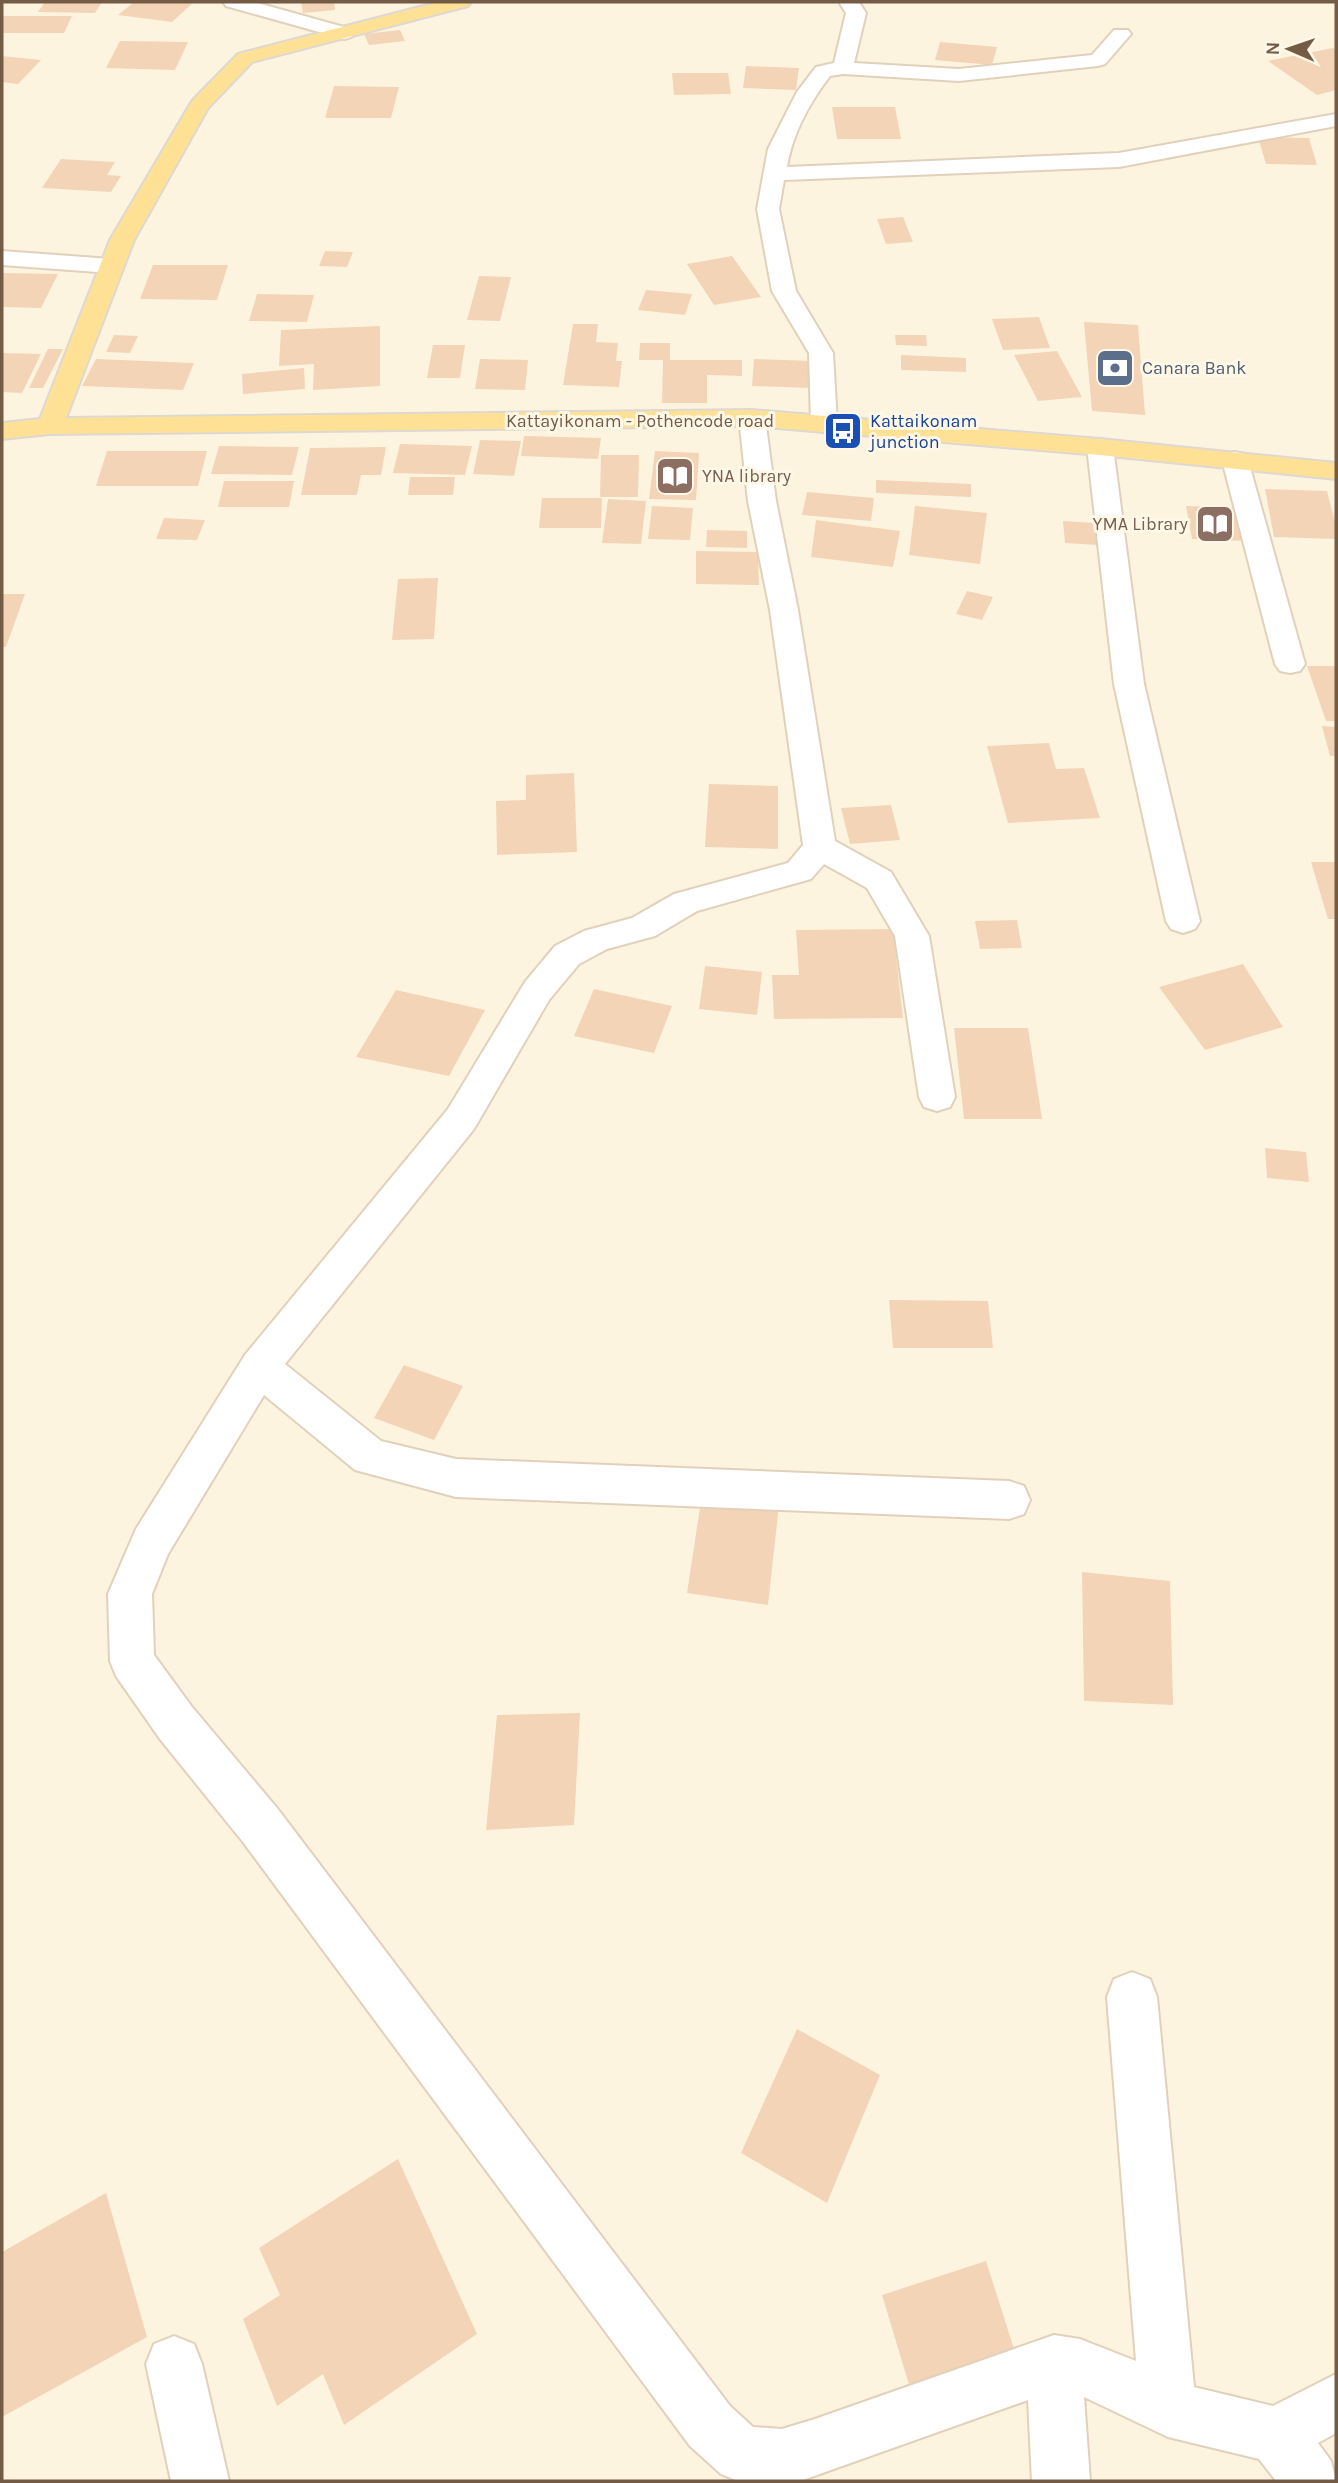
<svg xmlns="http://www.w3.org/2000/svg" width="1338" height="2483" font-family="Karla,sans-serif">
  <rect width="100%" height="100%" fill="#fdf4e0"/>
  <g fill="#f3d4b6">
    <polygon points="45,2 102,2 95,13 38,12"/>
    <polygon points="134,2 194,2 172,22 118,15"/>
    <polygon points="301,2 334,2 335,10 303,13"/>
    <polygon points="2,16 72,16 64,33 2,33"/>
    <polygon points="400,30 405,41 369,45 364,34"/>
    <polygon points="120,41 188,42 175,70 106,68"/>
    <polygon points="940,42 997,47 992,65 935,60"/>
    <polygon points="1333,48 1336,50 1336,90 1317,95 1268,61"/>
    <polygon points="2,56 41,60 18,84 2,82"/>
    <polygon points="746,66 799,68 796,90 743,88"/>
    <polygon points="672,73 728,73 731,94 674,95"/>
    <polygon points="334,86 399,87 391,118 325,118"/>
    <polygon points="832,107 895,107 901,139 837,139"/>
    <polygon points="1258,137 1309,138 1317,165 1266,164"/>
    <polygon points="61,159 115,162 107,175 121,176 111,192 42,188"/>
    <polygon points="903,217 913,242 886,244 877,219"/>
    <polygon points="325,251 353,252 347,267 319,266"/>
    <polygon points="732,256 761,297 714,305 687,264"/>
    <polygon points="153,265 228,265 217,300 140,299"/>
    <polygon points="2,273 58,274 41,308 2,307"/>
    <polygon points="479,276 511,277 500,321 467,320"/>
    <polygon points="646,290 692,294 685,315 638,310"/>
    <polygon points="257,294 314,295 307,322 249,321"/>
    <polygon points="1039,317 1050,348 1003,350 992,319"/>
    <polygon points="1084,322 1138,325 1145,415 1092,411"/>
    <polygon points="573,324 598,324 596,342 618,343 616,361 622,361 619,387 563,385"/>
    <polygon points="380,326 380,386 313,390 314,364 279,366 281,330"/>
    <polygon points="114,335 138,336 130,353 106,352"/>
    <polygon points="895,335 926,335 927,346 896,345"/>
    <polygon points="640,343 670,343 670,360 742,360 742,376 707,375 707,403 662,403 663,360 639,360"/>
    <polygon points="433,345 465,345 460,378 427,378"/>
    <polygon points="48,349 63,349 43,388 29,388"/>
    <polygon points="1057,351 1082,397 1038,401 1014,355"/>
    <polygon points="2,353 41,354 22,393 2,392"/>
    <polygon points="901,355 966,358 966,372 901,370"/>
    <polygon points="96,359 194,363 183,390 82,386"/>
    <polygon points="480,359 528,360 525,390 475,389"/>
    <polygon points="754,359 812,361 811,388 752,386"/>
    <polygon points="304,368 305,389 243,394 242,374"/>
    <polygon points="524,436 601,438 598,459 521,456"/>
    <polygon points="480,440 521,441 514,476 473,474"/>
    <polygon points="400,444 472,446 465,475 393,473"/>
    <polygon points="219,446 299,447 292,475 211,474"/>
    <polygon points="386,447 381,475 361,475 357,495 301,495 310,448"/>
    <polygon points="107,451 207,451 198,486 96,486"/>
    <polygon points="655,451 699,453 696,500 649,499"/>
    <polygon points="601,455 639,455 638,497 600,497"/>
    <polygon points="410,477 455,477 453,495 408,495"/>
    <polygon points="876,480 971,484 971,497 876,493"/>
    <polygon points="224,481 294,481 289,507 218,507"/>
    <polygon points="1265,489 1327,491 1336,526 1336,539 1274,537"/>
    <polygon points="807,492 874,498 871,521 802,515"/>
    <polygon points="542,498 602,498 601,528 539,528"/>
    <polygon points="608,499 646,501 641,544 602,543"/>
    <polygon points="652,506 693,508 690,540 648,539"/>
    <polygon points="915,506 987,513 980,564 909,555"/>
    <polygon points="1186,506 1238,508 1244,541 1192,539"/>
    <polygon points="164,518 205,520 197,540 156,539"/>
    <polygon points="816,520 900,531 893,567 811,557"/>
    <polygon points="1063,521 1095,523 1098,545 1065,543"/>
    <polygon points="707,530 747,531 747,548 706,547"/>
    <polygon points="696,551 758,552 759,585 696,584"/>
    <polygon points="438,578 434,639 392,640 398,579"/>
    <polygon points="967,591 993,597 982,620 956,614"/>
    <polygon points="2,594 25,594 6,647 2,647"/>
    <polygon points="1307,666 1336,666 1336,721 1326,721"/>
    <polygon points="1322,726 1336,727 1336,756 1330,756"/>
    <polygon points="1049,743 1056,769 1084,768 1100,818 1008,823 987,746"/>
    <polygon points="574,773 577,852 497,855 496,801 526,800 526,775"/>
    <polygon points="709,784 778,786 778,849 705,847"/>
    <polygon points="891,805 900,840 850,844 841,808"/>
    <polygon points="1311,862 1336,862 1336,919 1328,919"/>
    <polygon points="1017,920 1022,948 980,949 975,921"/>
    <polygon points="893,929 903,1018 774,1019 772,975 799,975 796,930"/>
    <polygon points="1243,964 1283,1027 1205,1050 1159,987"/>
    <polygon points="705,966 762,972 757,1015 699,1009"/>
    <polygon points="594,989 672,1006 654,1053 574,1036"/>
    <polygon points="396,990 485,1010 449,1076 356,1057"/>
    <polygon points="954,1028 1028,1028 1042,1119 964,1119"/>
    <polygon points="1265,1148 1306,1152 1309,1182 1267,1178"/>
    <polygon points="889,1300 988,1301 993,1348 893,1348"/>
    <polygon points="404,1365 463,1386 434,1440 374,1418"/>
    <polygon points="701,1501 779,1505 768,1605 687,1593"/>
    <polygon points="1082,1572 1170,1581 1173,1705 1084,1701"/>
    <polygon points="580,1713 574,1825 486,1830 497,1715"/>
    <polygon points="797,2029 880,2075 827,2203 741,2153"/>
    <polygon points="398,2159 477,2334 344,2425 323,2374 277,2406 243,2319 280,2295 259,2248"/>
    <polygon points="106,2193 147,2337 2,2417 2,2252"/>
    <polygon points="986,2261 1015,2352 910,2388 882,2295"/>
  </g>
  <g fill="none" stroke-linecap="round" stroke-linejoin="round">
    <defs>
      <g id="minor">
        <polygon points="223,2 254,2 351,29 354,33 351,37 344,39 226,6"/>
        <path d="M839 2H859L866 13 854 63 959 69 1092 55 1114 30H1128L1131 34 1105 64 1098 66 959 81 843 74 830 76C810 102 792 135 787 167L1119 153 1336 114V126L1119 167 784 180 779 209 796 291 833 353 837 424 833 429 824 432 815 429 811 424 809 353 772 291 757 209 768 149 797 92 816 67 834 63 846 13Z"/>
        <polygon points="2,251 111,259 119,261 123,266 119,271 111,273 2,265"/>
        <polygon points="752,410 761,413 765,418 776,501 798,610 835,841 891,872 929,936 955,1097 950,1107 937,1111 924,1107 919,1097 895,936 867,888 824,864 811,879 697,911 655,936 607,949 579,964 549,1000 474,1129 285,1364 381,1441 456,1459 1009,1481 1024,1486 1030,1500 1024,1514 1009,1519 456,1497 355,1470 264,1395 168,1554 152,1594 154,1655 192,1707 277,1808 730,2406 753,2427 782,2429 815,2419 1054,2335 1080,2339 1136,2361 1107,1997 1114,1979 1132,1972 1150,1979 1157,1997 1194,2387 1273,2406 1336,2374 1336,2433 1318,2443 1331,2461 1336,2481 1276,2481 1259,2459 1168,2437 1084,2397 1090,2481 1032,2481 1028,2400 800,2481 738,2481 721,2474 690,2446 243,1842 160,1739 116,1676 110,1661 108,1594 136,1529 245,1355 448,1109 525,982 555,946 584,931 632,918 674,894 788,863 803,845 770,610 748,501 739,418 743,413"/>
        <polygon points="1100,439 1109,441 1113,447 1144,684 1200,921 1195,929 1183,933 1171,929 1166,921 1114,684 1087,447 1091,441"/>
        <polygon points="1235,452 1244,454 1248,460 1305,664 1300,671 1290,673 1280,671 1275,664 1222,460 1226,454"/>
        <polygon points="174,2336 194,2344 202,2364 229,2481 171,2481 146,2364 154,2344"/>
      </g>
      <polygon id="major" points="439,2 471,2 468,6 252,62 208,108 134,240 66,418 752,410 1100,439 1336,463 1336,479 1100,455 752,426 50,434 2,439 2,423 40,419 110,240 192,101 238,54"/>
    </defs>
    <use href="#minor" stroke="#e1d1bb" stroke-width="4"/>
    <use href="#major" stroke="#ded8d3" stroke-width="4"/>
    <use href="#minor" fill="#fff" fill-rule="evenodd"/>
    <use href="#major" fill="#ffe195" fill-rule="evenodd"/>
  </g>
  <defs>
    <symbol id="bank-square" viewBox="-11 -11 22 22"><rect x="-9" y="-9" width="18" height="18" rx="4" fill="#5c6f8a" stroke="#fff8e7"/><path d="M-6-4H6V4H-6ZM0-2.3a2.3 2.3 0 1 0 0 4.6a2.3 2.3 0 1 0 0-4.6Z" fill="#fff"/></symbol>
    <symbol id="bus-square" viewBox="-11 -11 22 22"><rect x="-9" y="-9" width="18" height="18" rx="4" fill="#1a4fb4" stroke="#fff8e7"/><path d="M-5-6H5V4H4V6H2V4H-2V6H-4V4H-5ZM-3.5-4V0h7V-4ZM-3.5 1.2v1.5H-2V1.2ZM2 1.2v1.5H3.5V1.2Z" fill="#fff"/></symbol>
    <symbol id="library-square" viewBox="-11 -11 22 22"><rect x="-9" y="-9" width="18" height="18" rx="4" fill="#8d6e63" stroke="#fff8e7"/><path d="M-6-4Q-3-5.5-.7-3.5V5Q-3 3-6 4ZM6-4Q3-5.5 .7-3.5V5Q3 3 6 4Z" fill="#fff"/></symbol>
  </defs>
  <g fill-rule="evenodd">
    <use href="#bank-square" x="1093" y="346" width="44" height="44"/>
    <use href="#bus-square" x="821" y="409" width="44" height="44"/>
    <use href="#library-square" x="653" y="454" width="44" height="44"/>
    <use href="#library-square" x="1193" y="502" width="44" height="44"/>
  </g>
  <g text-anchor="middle" stroke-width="6" stroke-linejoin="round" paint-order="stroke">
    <g font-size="18" fill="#4e5e75" stroke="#fff8e7" text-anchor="start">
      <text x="1142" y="374">Canara Bank</text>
    </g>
    <g font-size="18" fill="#745b46" stroke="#fff8e7">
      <text x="640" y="427">Kattayikonam - Pothencode road</text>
    </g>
    <g font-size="18" fill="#164399" stroke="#fff8e7" text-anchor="start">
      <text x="870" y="427">Kattaikonam<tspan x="870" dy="21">junction</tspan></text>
    </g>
    <g font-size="18" fill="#785e54" stroke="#fff8e7" text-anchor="start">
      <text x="702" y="482">YNA library</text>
      <text x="1188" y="530" text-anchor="end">YMA Library</text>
    </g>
  </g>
  <rect width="1338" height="2483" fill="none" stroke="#745b46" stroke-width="7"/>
  <g transform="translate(1289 49) rotate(272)" stroke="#fff8e7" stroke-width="5" paint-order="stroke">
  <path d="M0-5L12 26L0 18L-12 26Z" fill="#745b46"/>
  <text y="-10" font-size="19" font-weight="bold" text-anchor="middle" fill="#745b46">N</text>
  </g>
</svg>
